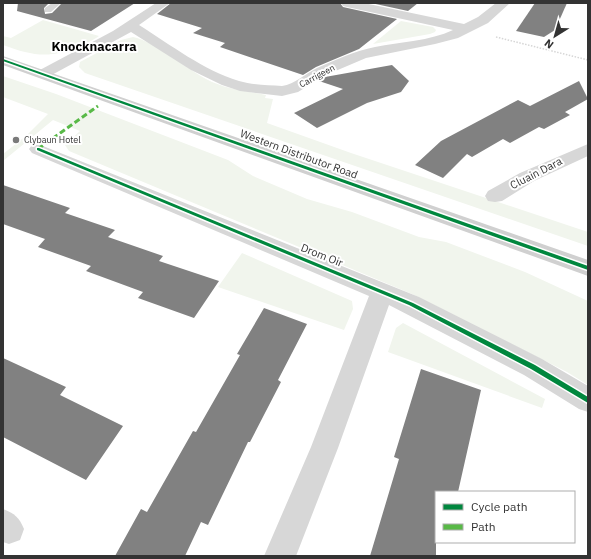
<svg xmlns="http://www.w3.org/2000/svg" width="591" height="559" font-family="'IBM Plex Sans',sans-serif">
  <rect width="100%" height="100%" fill="#fff"/>
  <g fill="#f1f5ed">
    <path d="M43 20 99 36C94 40 86 43 80 46 50 59 33 56 3 45V36L11 38Z"/>
    <polygon points="401,21 433,27 436,30 435,32 430,34 373,44"/>
    <path d="M133 37C154 41 186 68 206 79 225 89 245 91 266 95L265 98 273 99 267 123 351 153 588 232V246L85 73 79 67 80 62 121 40Z"/>
    <polygon points="3,76 56,94 228,160 253,176 307,199 352,212 419,237 446,242 525,272 588,301 588,385 567,372 412,294 69,151 65,145 80,131 53,120 3,161 3,154 27,135 48,114 3,97"/>
    <polygon points="242,253 352,301 353,309 344,330 218,287"/>
    <polygon points="403,323 545,399 542,408 388,352 396,328"/>
  </g>
  <g fill="#818181">
    <polygon points="18,3 49,3 44,8 45,14 52,13 62,3 135,3 91,31 17,11"/>
    <polygon points="171,3 340,3 343,7 397,19 359,49 316,67 303,75 220,47 225,43 193,33 202,28 157,14"/>
    <polygon points="371,3 418,3 408,11"/>
    <polygon points="535,3 567,3 555,30 544,37 516,31"/>
    <polygon points="392,65 409,81 401,92 367,103 317,128 294,113 343,89 319,81 325,77"/>
    <polygon points="579,81 588,99 565,112 570,115 544,129 539,127 510,143 503,139 472,157 467,154 443,178 415,165 441,141 518,100 530,106"/>
    <polygon points="3,185 70,208 65,213 115,230 108,237 163,256 159,261 219,281 194,318 138,298 143,292 86,271 91,266 38,247 45,239 3,224"/>
    <polygon points="264,308 307,324 278,380 281,382 250,442 248,442 208,525 201,522 185,556 115,556 141,509 147,512 193,431 196,432 240,355 237,354"/>
    <polygon points="3,358 66,387 60,395 123,426 86,480 3,437"/>
    <polygon points="421,369 481,390 458,492 436,492 436,556 370,556 399,459 394,457"/>
  </g>
  <g fill="none" stroke-linecap="round" stroke-linejoin="round">
    <polyline stroke="#d6d6d6" stroke-width="1.5" stroke-dasharray="1.5 1.5" stroke-linecap="butt" points="496,37 588,60"/>
    <polygon fill="#d7d7d7" fill-rule="evenodd" points="52,3 61,3 51,12 45,12 45,8"/>
    <g fill="#d7d7d7" fill-rule="evenodd">
      <path d="M156 3H170L139 25C171 45 203 70 239 81 253 85 268 85 282 86 295 84 305 74 317 68 335 60 355 51 375 47 400 42 430 41 453 30L347 7 343 6 341 3H364L464 24 478 17 496 3H510L488 23 458 38 435 44 366 58 326 75 298 92 282 96 240 91 222 85 191 70 131 32 48 77 43 78 38 77 36 74 38 71 113 31Z"/>
      <polygon points="38,144 419,297 542,359 588,386 588,412 579,409 524,375 389,305 338,448 296,556 264,556 311,447 369,296 32,153 29,149 32,145"/>
      <polygon points="588,144 588,156 534,181 502,201 495,202 488,201 485,196 488,191 520,173"/>
      <path d="M3 509C15 514 19 517 24 529L20 540 9 544 3 542Z"/>
    </g>
    <polygon fill="#d0d0d0" fill-rule="evenodd" points="3,56 588,260 588,276 3,65"/>
    <polyline stroke="#58b947" stroke-width="3" stroke-dasharray="6 3" stroke-linecap="butt" points="38,149 98,106"/>
    <defs>
      <g id="cycleway">
        <polygon points="3,59 588,266 588,270 3,61"/>
        <polygon points="37,148 39,148 413,303 535,365 588,397 588,403 531,369 409,305 37,150"/>
      </g>
    </defs>
    <use href="#cycleway" stroke="#fff" stroke-width="3"/>
    <use href="#cycleway" fill="#00873e" fill-rule="evenodd"/>
  </g>
  <circle fill="#7a7a7a" stroke="#fff" stroke-width="1.5" cx="16" cy="140" r="4"/>
  <g text-anchor="middle" stroke-width="4" stroke-linejoin="round" paint-order="stroke">
    <g font-size="9" fill="#333" stroke="#fff">
      <text transform="translate(317 76) rotate(-28)" y="3">Carrigeen</text>
    </g>
    <g font-size="9" fill="#333" stroke="#fff" text-anchor="start">
      <text x="24" y="143">Clybaun Hotel</text>
    </g>
    <g font-size="11" fill="#333" stroke="#fff">
      <text transform="translate(299 154) rotate(20)" y="4">Western Distributor Road</text>
      <text transform="translate(536 173) rotate(-27)" y="4">Cluain Dara</text>
      <text transform="translate(322 255) rotate(22)" y="4">Drom Oir</text>
    </g>
    <g font-size="13" font-weight="bold" fill="#000" stroke="#fff">
      <text x="94" y="51">Knocknacarra</text>
    </g>
  </g>
  <rect width="591" height="559" fill="none" stroke="#333333" stroke-width="8"/>
  <rect x="435" y="491" width="140" height="52" fill="#ffffff" stroke="#adadad"/>
  <rect x="443" y="504" width="20" height="6" fill="#00873e" stroke="#adadad"/>
  <text x="471" y="511" font-size="12" fill="#333333">Cycle path</text>
  <rect x="443" y="524" width="20" height="6" fill="#58b947" stroke="#adadad"/>
  <text x="471" y="531" font-size="12" fill="#333333">Path</text>
  <g transform="translate(555 36) rotate(217)" stroke="#ffffff" stroke-width="3" paint-order="stroke">
  <path d="M0-3L7 15L0 10L-7 15Z" fill="#333333"/>
  <text y="-6" font-size="11" font-weight="bold" text-anchor="middle" fill="#333333">N</text>
  </g>
</svg>
